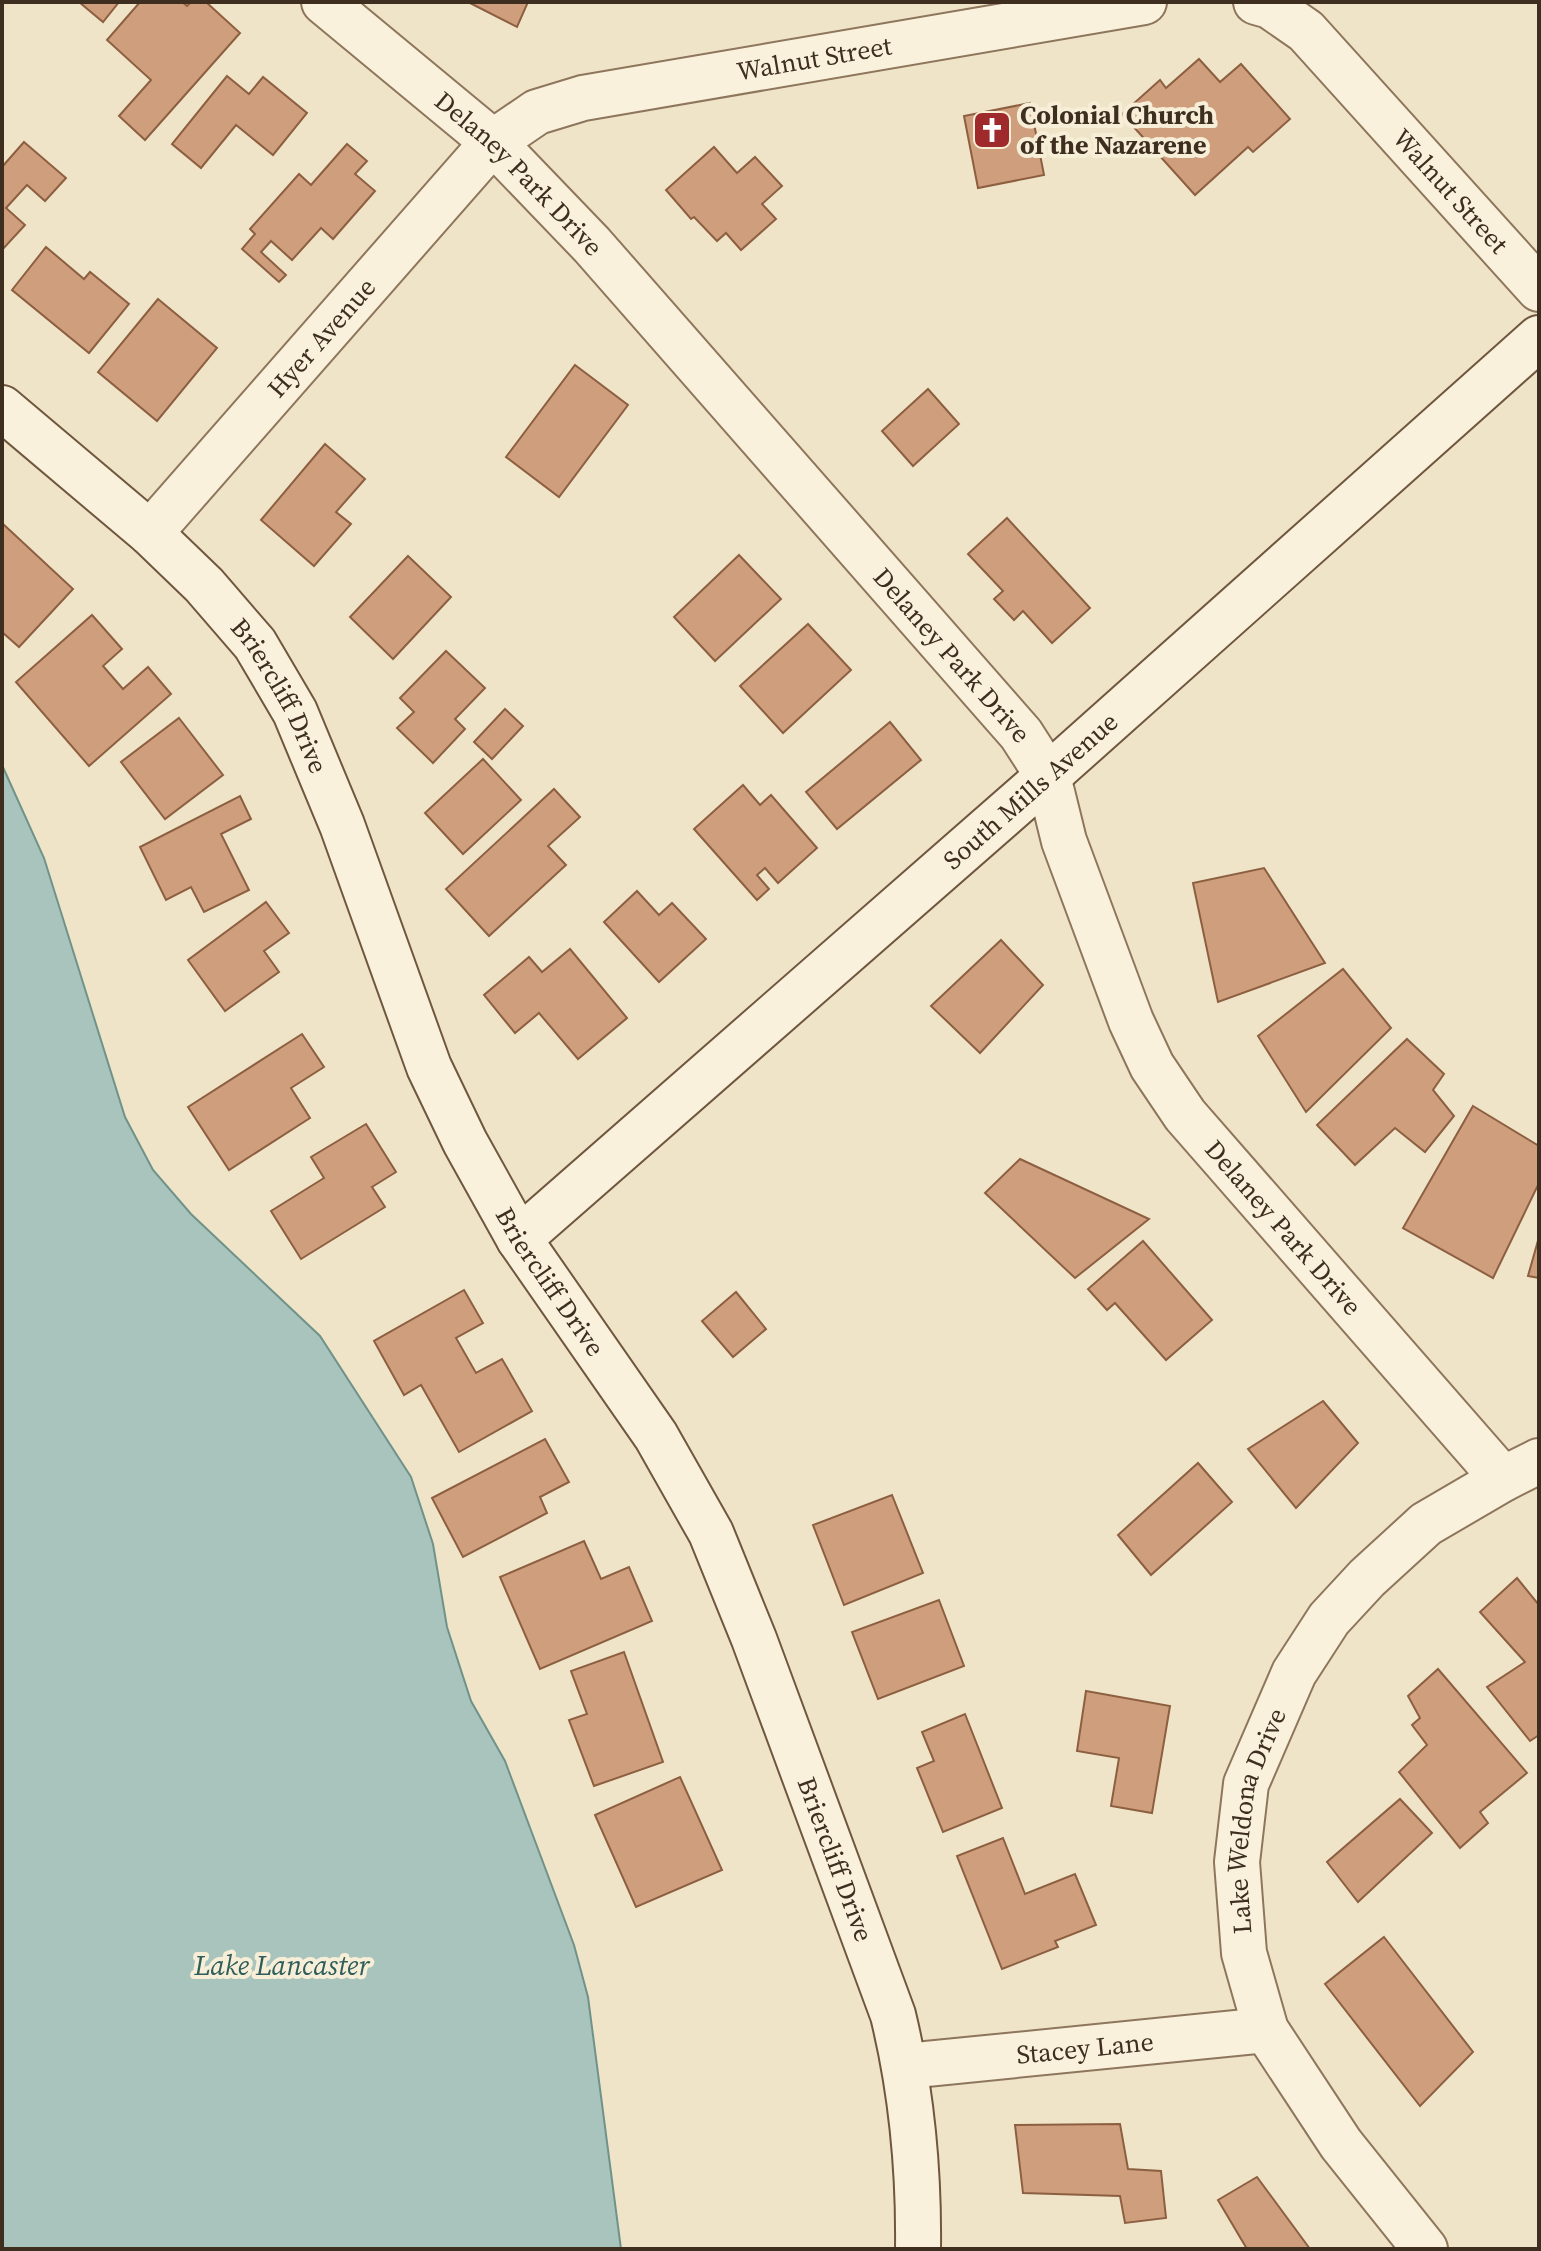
<svg xmlns="http://www.w3.org/2000/svg" width="1541" height="2251" font-family="'Source Serif 4',serif">
  <rect width="100%" height="100%" fill="#f0e4c8"/>
  <polygon fill="#a9c4bc" stroke="#6f938a" stroke-width="2" points="2,765 44,858 125,1117 153,1170 191,1214 320,1336 411,1477 433,1544 447,1627 471,1701 505,1761 574,1945 588,1997 621,2249 2,2249"/>
  <g fill="#cf9f7d" stroke="#8d5f41" stroke-width="2">
    <polygon points="79,2 119,2 103,22"/>
    <polygon points="140,2 182,2 187,6 191,2 206,2 240,33 145,140 119,116 151,80 107,40"/>
    <polygon points="468,2 528,2 517,27"/>
    <polygon points="1199,59 1220,82 1241,64 1290,119 1253,152 1248,147 1195,195 1122,114 1160,80 1166,88"/>
    <polygon points="227,76 249,94 263,77 307,113 273,155 236,125 201,168 172,144"/>
    <polygon points="1030,103 1044,175 978,188 964,116"/>
    <polygon points="24,142 66,178 45,201 27,185 6,208 25,225 2,250 2,167"/>
    <polygon points="347,144 367,161 355,174 375,191 333,239 321,228 292,260 271,241 261,252 286,275 279,282 242,249 255,234 250,229 299,174 311,185"/>
    <polygon points="714,147 737,173 755,157 782,186 762,204 776,219 741,250 726,233 717,241 694,217 691,219 666,190"/>
    <polygon points="46,247 84,279 90,272 129,304 89,353 12,290"/>
    <polygon points="158,299 217,348 157,421 98,372"/>
    <polygon points="575,365 628,405 559,497 506,457"/>
    <polygon points="928,389 959,424 913,466 882,431"/>
    <polygon points="325,444 365,479 336,512 351,524 314,566 261,520"/>
    <polygon points="1007,518 1090,608 1052,643 1023,611 1014,620 994,599 1003,591 968,554"/>
    <polygon points="2,523 73,589 19,647 2,632"/>
    <polygon points="739,555 781,599 715,661 674,617"/>
    <polygon points="408,556 451,597 393,659 350,617"/>
    <polygon points="92,615 122,649 103,666 123,689 148,667 171,694 89,766 16,682"/>
    <polygon points="808,624 851,670 783,733 740,686"/>
    <polygon points="446,651 485,688 455,719 465,729 433,763 397,728 414,712 400,698"/>
    <polygon points="505,709 523,726 492,759 474,742"/>
    <polygon points="179,718 223,775 165,819 121,762"/>
    <polygon points="890,722 921,760 837,829 806,792"/>
    <polygon points="483,759 521,800 463,854 425,813"/>
    <polygon points="743,785 760,805 771,795 817,848 778,883 765,868 757,875 769,889 757,900 694,829"/>
    <polygon points="554,789 580,817 548,846 566,865 489,936 446,889"/>
    <polygon points="240,796 251,819 221,834 249,890 204,912 191,887 166,900 140,847"/>
    <polygon points="1264,868 1325,963 1218,1002 1193,883"/>
    <polygon points="637,891 659,915 672,903 706,939 659,982 604,922"/>
    <polygon points="266,902 289,933 264,951 279,972 225,1011 188,960"/>
    <polygon points="1001,940 1043,985 980,1053 931,1006"/>
    <polygon points="570,949 627,1018 578,1059 539,1013 515,1033 484,995 529,957 542,972"/>
    <polygon points="1343,969 1391,1028 1306,1112 1258,1036"/>
    <polygon points="302,1034 324,1067 291,1088 310,1118 229,1170 188,1107"/>
    <polygon points="1407,1039 1444,1074 1433,1090 1454,1116 1425,1152 1395,1128 1355,1165 1317,1125"/>
    <polygon points="1473,1106 1539,1146 1539,1183 1493,1278 1403,1228"/>
    <polygon points="366,1124 396,1172 372,1187 385,1207 301,1259 271,1211 324,1178 311,1157"/>
    <polygon points="1020,1159 1149,1219 1075,1278 985,1193"/>
    <polygon points="1539,1237 1539,1278 1528,1276"/>
    <polygon points="1143,1241 1212,1320 1166,1360 1115,1303 1107,1310 1088,1289"/>
    <polygon points="464,1290 483,1323 456,1338 476,1373 502,1359 532,1411 459,1452 421,1385 404,1395 374,1341"/>
    <polygon points="736,1292 766,1329 733,1357 702,1321"/>
    <polygon points="1323,1401 1358,1443 1296,1508 1248,1449"/>
    <polygon points="545,1439 569,1482 540,1497 547,1513 463,1557 432,1498"/>
    <polygon points="1198,1463 1232,1502 1151,1575 1118,1535"/>
    <polygon points="892,1495 923,1573 844,1605 813,1525"/>
    <polygon points="584,1541 601,1579 629,1567 652,1621 540,1669 500,1577"/>
    <polygon points="1517,1578 1539,1605 1539,1735 1530,1741 1487,1687 1525,1662 1480,1612"/>
    <polygon points="939,1600 964,1666 878,1699 852,1632"/>
    <polygon points="624,1652 663,1762 594,1786 569,1720 587,1714 571,1671"/>
    <polygon points="1438,1669 1527,1773 1480,1812 1488,1823 1460,1848 1399,1772 1427,1745 1412,1725 1420,1718 1408,1696"/>
    <polygon points="1086,1691 1170,1706 1152,1813 1111,1806 1119,1758 1077,1751"/>
    <polygon points="965,1714 1002,1808 943,1832 917,1768 934,1761 922,1732"/>
    <polygon points="680,1777 722,1870 636,1907 595,1815"/>
    <polygon points="1400,1799 1432,1833 1358,1902 1327,1862"/>
    <polygon points="1003,1838 1025,1894 1075,1874 1096,1925 1055,1941 1058,1947 1002,1969 957,1856"/>
    <polygon points="1384,1937 1473,2052 1420,2106 1325,1984"/>
    <polygon points="1120,2124 1128,2169 1161,2171 1166,2218 1125,2223 1120,2196 1023,2193 1015,2125"/>
    <polygon points="1257,2177 1310,2249 1247,2249 1218,2200"/>
  </g>
  <g fill="none" stroke-linecap="round" stroke-linejoin="round">
    <defs>
      <g id="street">
        <path id="s1" d="M324 2 493 142 592 245 1021 734 1048 776 1064 841 1131 1021 1152 1066 1185 1115 1503 1479"/>
        <path id="s2" d="M1256 2 1270 6 1306 31 1539 289"/>
        <path id="s3" d="M150 533 493 142 537 112 583 98 1144 2"/>
        <path id="s4" d="M906 2066 1266 2030"/>
        <path id="s5" d="M1425 2249 1341 2144 1266 2030 1244 1953 1237 1862 1246 1784 1294 1673 1329 1619 1367 1578 1426 1524 1503 1479 1539 1461"/>
      </g>
      <g id="secondary">
        <path id="s6" d="M2 408 150 533 204 585 255 644 295 712 342 825 429 1067 465 1142 519 1239 656 1436 711 1533 754 1639 893 2015C912 2093 919 2170 918 2249"/>
        <path id="s7" d="M519 1239 1048 776 1539 338"/>
      </g>
    </defs>
    <use href="#street" stroke="#8d765c" stroke-width="48"/>
    <use href="#secondary" stroke="#6f573f" stroke-width="48"/>
    <use href="#street" stroke="#faf1dc" stroke-width="44"/>
    <use href="#secondary" stroke="#faf1dc" stroke-width="44"/>
  </g>
  <defs>
    <symbol id="church-square" viewBox="-11 -11 22 22"><rect x="-9" y="-9" width="18" height="18" rx="4" fill="#9e2a2b" stroke="#f7eed8"/><path d="M-1.2-6h2.4v3.5h3.3v2.4h-3.3V6h-2.4V-.1h-3.3v-2.4h3.3Z" fill="#fff"/></symbol>
  </defs>
  <g fill-rule="evenodd">
    <use href="#church-square" x="970" y="108" width="44" height="44"/>
  </g>
  <g text-anchor="middle" stroke-width="8" stroke-linejoin="round" paint-order="stroke">
    <g font-size="26" fill="#3d2e20" stroke="#f7eed8">
      <text dy="9" stroke="none"><textPath href="#s3" startOffset="856">Walnut Street</textPath></text>
      <text dy="9" stroke="none"><textPath href="#s1" startOffset="260">Delaney Park Drive</textPath></text>
      <text dy="9" stroke="none"><textPath href="#s2" startOffset="274">Walnut Street</textPath></text>
      <text dy="9" stroke="none"><textPath href="#s3" startOffset="260">Hyer Avenue</textPath></text>
      <text dy="9" stroke="none"><textPath href="#s1" startOffset="908">Delaney Park Drive</textPath></text>
      <text dy="9" stroke="none"><textPath href="#s6" startOffset="404">Briercliff Drive</textPath></text>
      <text dy="9" stroke="none"><textPath href="#s7" startOffset="680">South Mills Avenue</textPath></text>
      <text dy="9" stroke="none"><textPath href="#s1" startOffset="1580">Delaney Park Drive</textPath></text>
      <text dy="9" stroke="none"><textPath href="#s6" startOffset="1052">Briercliff Drive</textPath></text>
      <text dy="9" stroke="none"><textPath href="#s5" startOffset="486">Lake Weldona Drive</textPath></text>
      <text dy="9" stroke="none"><textPath href="#s6" startOffset="1700">Briercliff Drive</textPath></text>
      <text dy="9" stroke="none"><textPath href="#s4" startOffset="180">Stacey Lane</textPath></text>
    </g>
    <g font-size="26" font-weight="bold" fill="#3d2e20" stroke="#f7eed8" text-anchor="start">
      <text x="1020" y="124">Colonial Church<tspan x="1020" dy="30">of the Nazarene</tspan></text>
    </g>
    <g font-size="28" font-style="italic" fill="#2f5d5a" stroke="#f7eed8">
      <text x="282" y="1975">Lake Lancaster</text>
    </g>
  </g>
  <rect width="1541" height="2251" fill="none" stroke="#3d2e20" stroke-width="8"/>
</svg>
